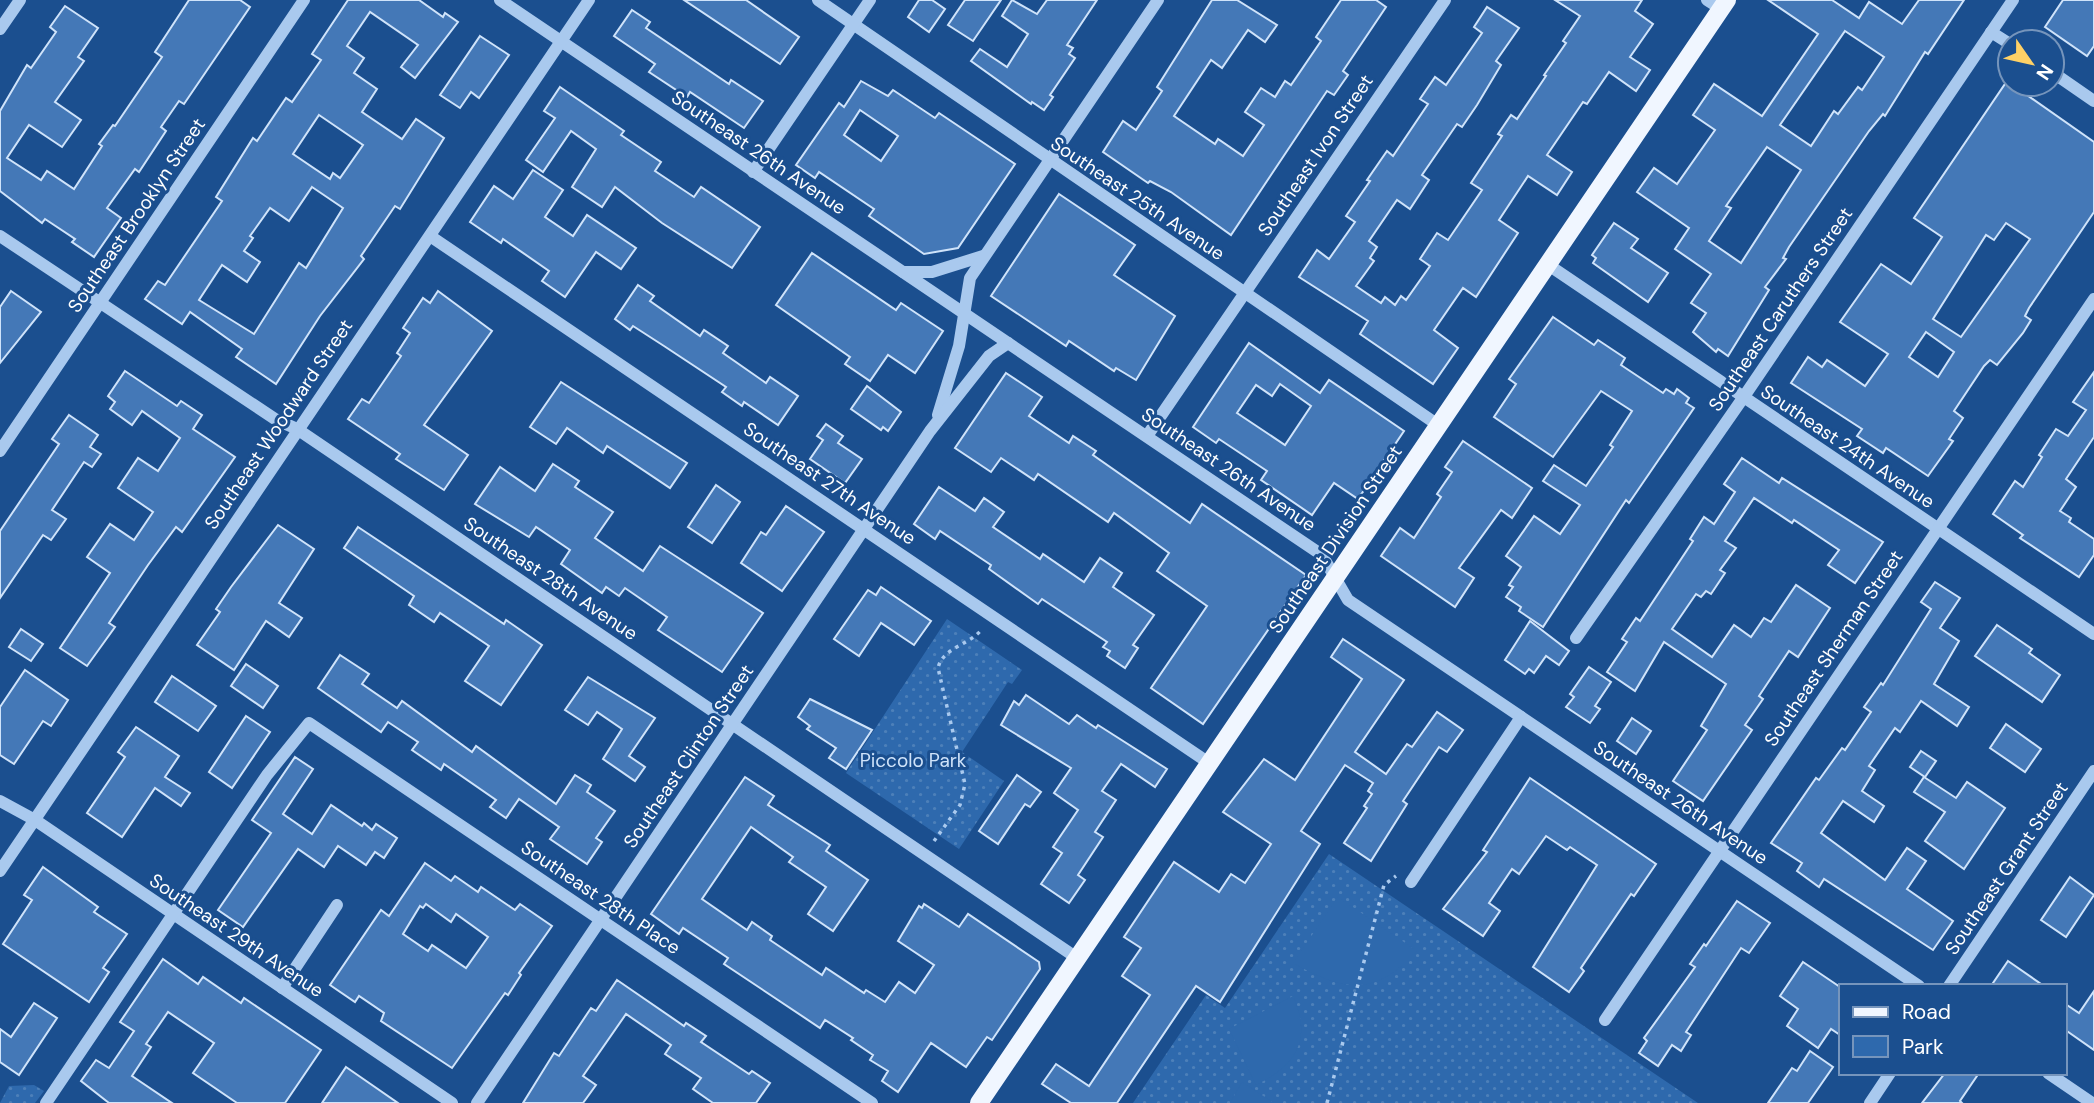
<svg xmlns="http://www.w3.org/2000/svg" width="2094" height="1103" font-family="'DM Sans',sans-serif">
  <defs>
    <pattern id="green-dots" width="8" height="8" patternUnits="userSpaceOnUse" patternTransform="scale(1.75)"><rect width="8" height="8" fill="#2e69ad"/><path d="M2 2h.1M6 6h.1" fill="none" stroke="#4d80b9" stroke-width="1.8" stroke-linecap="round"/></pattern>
  </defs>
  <rect width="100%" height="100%" fill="#1b4f8f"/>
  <g fill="url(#green-dots)">
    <polygon points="947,619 1022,670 1012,684 1008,682 962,752 1004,781 959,849 846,773"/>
    <polygon points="1329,854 1698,1103 1133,1103 1206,995 1225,1008"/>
    <polygon points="34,1085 44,1091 35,1103 0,1103 9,1086"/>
  </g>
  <g fill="#2e69ad">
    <path d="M1338 897 1417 951C1374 997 1345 992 1293 963Z"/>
    <path d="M1293 996C1312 1039 1297 1065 1256 1085L1229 1029Z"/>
    <polygon points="1242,1082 1274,1103 1230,1103"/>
  </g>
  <g fill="#4478b7" stroke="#cfe3fa" stroke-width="2" fill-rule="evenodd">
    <polygon points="189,0 240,0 250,7 184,104 179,101 161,127 166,131 139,172 135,169 107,208 121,218 94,257 72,242 75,239 45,219 42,223 0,191 0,111 27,65 31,68 56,32 50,27 65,6 98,28 78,57 84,61 55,102 81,120 62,147 29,125 7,158 41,180 47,171 74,189 102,146 99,144 113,125 115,126 162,57 155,52"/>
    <path d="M348 0H419L443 17 445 13 458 22 415 78 401 67 418 45 370 12 347 46 364 58 354 73 377 89 362 112 402 139 416 119 444 138 400 209 395 206 361 256 364 259 320 316 276 384 236 357 242 349 190 312 182 324 145 299 158 281 165 285 222 201 216 197 253 138 257 141 286 98 292 102 321 60 312 54ZM319 115 363 145 340 178 333 173 330 179 293 154ZM312 187 343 208 306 268 299 263 254 334 199 300 222 265 247 282 260 262 244 251 253 238 250 236 270 208 289 221Z"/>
    <polygon points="684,0 746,0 799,37 780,64"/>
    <polygon points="919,0 932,0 945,9 929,32 908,17"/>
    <polygon points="965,0 1001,0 973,41 948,25"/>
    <polygon points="1012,0 1037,14 1047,0 1097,0 1067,45 1073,48 1069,54 1075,58 1050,95 1053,97 1044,110 1032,102 1031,104 971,61 980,49 1007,67 1028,34 1002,16"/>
    <polygon points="1212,0 1237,0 1277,25 1265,42 1248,30 1222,68 1211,60 1174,116 1215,144 1218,139 1243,156 1264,125 1245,112 1261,88 1275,97 1285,81 1291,85 1321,41 1316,37 1341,0 1376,0 1386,7 1343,71 1348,75 1334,95 1327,91 1231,235 1171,192 1150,181 1148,183 1103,152 1123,121 1136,130 1162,91 1157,87"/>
    <polygon points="1555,0 1642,0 1635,11 1653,24 1630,57 1650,70 1636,91 1609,72 1587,104 1583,102 1547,155 1572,172 1557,195 1528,176 1499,220 1518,233 1476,297 1463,288 1434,330 1458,348 1433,384 1360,334 1368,321 1299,277 1317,250 1329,259 1355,222 1346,216 1370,181 1367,180 1387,151 1393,156 1428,104 1420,99 1435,77 1446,85 1482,33 1474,27 1487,7 1519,28 1496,61 1501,65 1477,105 1462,127 1457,124 1422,175 1429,180 1410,209 1397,200 1369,241 1377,247 1370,258 1374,261 1356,286 1381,303 1385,297 1395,305 1401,296 1406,300 1430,266 1420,259 1437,233 1448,240 1482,190 1471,183 1502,136 1498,134 1511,115 1517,119 1546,76 1544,75 1566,43 1563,41 1580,16"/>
    <path d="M1768 0H1832L1859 18 1869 2 1902 24 1919 0H1964L1928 54 1925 52 1885 116 1883 114 1869 131 1789 247 1783 258 1786 259 1765 287 1769 290 1728 356 1718 349 1716 352 1693 332 1706 313 1691 303 1711 274 1675 249 1689 228 1637 192 1654 168 1677 184 1715 130 1693 115 1714 84 1762 116 1818 34ZM1845 31 1884 57 1862 90 1858 87 1838 114 1834 111 1811 146 1780 125ZM1767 147 1801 170 1741 263 1709 241 1731 208 1726 206Z"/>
    <polygon points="2063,0 2094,0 2094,46 2087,56 2045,27"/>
    <polygon points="632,10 650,22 646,28 729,84 731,80 763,101 744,128 690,92 687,97 649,72 655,64 614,36"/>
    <polygon points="480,36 509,55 479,98 471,92 460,108 440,95"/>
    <path d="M861 81 888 96 893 90 935 118 939 113 1015 164 958 248 924 254 869 216 874 209 819 172 815 178 796 165 839 103 844 107ZM860 110 898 136 881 161 844 135Z"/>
    <path d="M2007 81 2094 142V212L2029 308 2025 316 2031 320 2023 333 1997 365 1990 360 1984 366 1954 411 1963 418 1949 439 1953 441 1928 476 1886 448 1883 453 1857 436 1862 429 1791 383 1808 357 1822 367 1827 360 1865 386 1888 354 1840 322 1881 264 1911 284 1942 237 1914 218ZM2006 223 2030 239 1961 337 1933 319 1986 235 1994 240ZM1926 332 1954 352 1938 377 1909 357Z"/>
    <polygon points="560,87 624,131 621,135 661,162 655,171 694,197 701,187 760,227 732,268 662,223 615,187 602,207 572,187 596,149 571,131 543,172 526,160 555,118 544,111"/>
    <polygon points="533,170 563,190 545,217 573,236 587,215 636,248 621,269 596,252 565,297 542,281 549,271 503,239 501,243 470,222 494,186 513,199"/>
    <polygon points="1059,194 1135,245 1114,275 1175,316 1136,380 1116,368 1114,371 1069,341 1066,346 991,296"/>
    <polygon points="1614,223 1638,239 1631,248 1668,273 1648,302 1593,263 1596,258 1592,255"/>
    <polygon points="812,253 896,310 901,303 943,331 915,373 888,355 870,381 845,364 850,357 776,305"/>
    <polygon points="638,285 654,296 650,301 700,336 704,330 728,346 723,353 766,383 770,377 798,396 778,425 744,402 742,406 722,392 726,387 664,346 633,326 630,330 615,319"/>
    <polygon points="11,291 41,312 0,363 0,307"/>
    <polygon points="438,291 492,331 424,425 468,455 444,490 396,459 400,454 348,419 362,399 369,403 401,356 397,353 410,333 403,328 423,298 430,303"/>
    <polygon points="1553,317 1594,345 1598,340 1625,358 1621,365 1663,393 1666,389 1674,394 1677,389 1689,398 1686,403 1694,408 1629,503 1626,500 1543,627 1519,611 1521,607 1506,597 1513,587 1509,585 1521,567 1506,556 1534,516 1560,534 1580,505 1543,481 1554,465 1586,486 1613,447 1610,445 1632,411 1601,391 1553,457 1494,417 1516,384 1509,379"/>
    <path d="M1249 343 1320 393 1329 380 1404 431 1358 499 1334 483 1312 515 1261 480 1267 471 1219 439 1216 443 1193 427ZM1280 384 1311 406 1285 445 1237 413 1256 385 1272 396Z"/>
    <polygon points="125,371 177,406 181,401 202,415 193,429 235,457 182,532 176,527 148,565 109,623 115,627 87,666 60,648 110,573 87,557 110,524 134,540 153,512 118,488 138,458 158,471 180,438 142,411 132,425 110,409 115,402 108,396"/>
    <polygon points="2094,372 2094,437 2066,479 2076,487 2060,511 2071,518 2069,522 2094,539 2094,555 2079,577 2020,538 2023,535 1993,514 2015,481 2023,487 2042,457 2039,455 2056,429 2068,436 2086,410 2073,402"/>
    <polygon points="1006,373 1042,397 1029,416 1069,443 1073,436 1096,451 1093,455 1190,523 1202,504 1306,575 1203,724 1151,688 1207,606 1157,571 1169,553 1114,513 1108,522 1038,474 1034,480 1001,458 991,472 955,448"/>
    <polygon points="561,382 687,463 670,488 607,446 603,453 567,428 556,444 530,427"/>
    <polygon points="867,386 901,412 888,431 883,427 881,430 851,409"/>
    <polygon points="69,415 98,435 90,447 101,454 92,467 84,462 52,510 66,519 51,540 43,535 0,598 0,531 59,444 52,439"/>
    <polygon points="826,424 843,436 838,443 862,459 845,483 810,459 823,440 817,436"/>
    <polygon points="1463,441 1532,488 1512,518 1501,510 1459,568 1474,578 1455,607 1381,556 1400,528 1414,538 1441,497 1437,494 1452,472 1445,467"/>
    <polygon points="1742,458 1779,483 1782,478 1883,542 1855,583 1828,565 1839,550 1794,520 1792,523 1754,498 1725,541 1736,548 1720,570 1725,573 1711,594 1706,591 1701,597 1696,594 1672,629 1712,657 1734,625 1751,637 1764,618 1771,622 1796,585 1830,608 1798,657 1789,651 1759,696 1763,699 1745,725 1752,730 1703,801 1673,781 1707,730 1701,726 1726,684 1664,642 1635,691 1607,672 1627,642 1622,639 1636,618 1640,621 1693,541 1690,539 1704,517 1714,524 1735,492 1724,484"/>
    <polygon points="553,464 579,481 575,487 613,512 595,538 643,571 660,546 763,613 722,672 658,630 667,617 625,588 619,596 606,587 602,593 561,564 570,550 536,527 529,537 475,504 500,467 535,491"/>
    <polygon points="716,485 740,502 712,543 688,527"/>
    <polygon points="939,487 975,511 984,498 1004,512 993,527 1040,559 1043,554 1084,582 1100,558 1122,573 1113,587 1154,615 1133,645 1138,648 1125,668 1107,656 1110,651 1103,647 1107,642 1042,599 1038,604 989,569 991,565 940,531 935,539 914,524"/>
    <polygon points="786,506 824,532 782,591 741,563 761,532 766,535"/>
    <polygon points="278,525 314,549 279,603 302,618 289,637 266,621 234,670 197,645 220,612 216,609 231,587"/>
    <polygon points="358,527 504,624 506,620 542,645 501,705 465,681 489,646 440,613 434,622 409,605 414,596 344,548"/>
    <polygon points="1935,582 1960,598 1940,628 1959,641 1934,684 1969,707 1957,726 1921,701 1900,732 1895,728 1869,766 1875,770 1862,791 1884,806 1874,822 1843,801 1821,833 1885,880 1907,848 1926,861 1907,889 1953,921 1933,950 1824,879 1819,887 1797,871 1802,863 1771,843 1816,778 1819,780 1842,748 1845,750 1871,712 1864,707 1881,683 1883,685 1931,609 1921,602"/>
    <polygon points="881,587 931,621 914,645 881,623 859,656 834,639 868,590 876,595"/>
    <polygon points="1530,621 1569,651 1559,665 1546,656 1534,673 1529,669 1525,674 1505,660"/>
    <polygon points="1997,625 2032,649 2029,653 2060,675 2042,702 1975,656"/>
    <polygon points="21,629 43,644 31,661 9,647"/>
    <polygon points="1343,639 1404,680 1355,752 1386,774 1407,744 1412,747 1437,712 1463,730 1447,752 1439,747 1403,801 1407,804 1371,861 1344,843 1367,808 1364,806 1372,794 1368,791 1373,783 1345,765 1301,831 1320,844 1220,1002 1196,986 1117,1103 1071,1103 1042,1084 1056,1064 1089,1086 1150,995 1122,976 1141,948 1124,937 1174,862 1219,892 1231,874 1245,883 1271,844 1223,812 1264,759 1295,780 1362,679 1331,657"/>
    <polygon points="340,655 369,674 362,684 397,708 402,701 472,752 476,746 556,804 575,775 591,785 587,792 615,811 596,838 602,842 587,864 550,839 559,827 519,799 506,818 490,807 496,800 444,764 441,770 412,750 418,742 388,722 381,732 318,688"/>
    <polygon points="246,664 278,686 263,708 231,686"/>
    <polygon points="1589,667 1611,682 1595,706 1600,709 1590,723 1566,707 1574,697 1570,694"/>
    <polygon points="25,670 68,700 51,726 43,721 14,764 0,755 0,707"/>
    <polygon points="172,676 216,706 198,731 155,702"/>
    <polygon points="588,677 655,718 629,756 645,767 635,781 603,759 622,729 597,712 588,725 565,710"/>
    <polygon points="1026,695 1069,724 1077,715 1096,728 1098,725 1167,769 1155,787 1121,764 1102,791 1116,800 1095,832 1103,837 1078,875 1085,880 1069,903 1041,884 1062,853 1053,847 1078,810 1054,793 1071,768 1001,725 1014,701 1019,705"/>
    <polygon points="810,699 872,730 846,769 829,758 836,748 807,729 810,726 798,717"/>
    <polygon points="246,716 270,732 232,788 209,772"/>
    <polygon points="1632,718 1651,731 1636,754 1617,741"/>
    <polygon points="2006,724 2041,749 2025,772 1990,748"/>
    <polygon points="136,727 179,756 165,777 190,793 181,806 155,788 122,837 87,813 125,757 118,752"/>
    <polygon points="1921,751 1936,761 1925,777 1910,767"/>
    <polygon points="295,757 313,769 283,814 312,834 331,805 362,826 364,823 372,830 376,824 397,838 384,858 375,852 366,865 338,846 324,867 298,849 243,927 218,910 271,833 252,820"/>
    <polygon points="1017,775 1041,792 1030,807 1025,804 998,844 979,831"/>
    <polygon points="745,777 774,796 768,805 830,845 826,851 868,880 833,931 808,914 826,887 789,862 793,857 751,827 702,899 747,930 752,922 772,936 770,940 822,975 826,968 864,993 866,990 885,1002 899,982 915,993 934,965 898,941 919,906 922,908 924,904 959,927 968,914 1039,962 1040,969 992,1040 987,1037 966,1067 931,1043 898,1092 882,1081 888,1071 870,1060 873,1055 851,1040 853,1038 825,1020 820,1028 724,964 728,958 683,928 679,934 651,914"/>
    <polygon points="1924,777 1956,798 1967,782 2005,808 1964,869 1925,841 1945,812 1914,792"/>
    <polygon points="1530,778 1656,864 1634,896 1631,894 1581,968 1584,971 1569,992 1533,967 1597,865 1570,847 1567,850 1546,836 1519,874 1512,869 1489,903 1500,911 1483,936 1443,909 1487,852 1483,850"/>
    <path d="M425 863 451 881 455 876 478 892 481 887 515 910 520 904 552 926 519 973 521 975 508 995 505 993 452 1068 381 1021 384 1013 359 996 355 1002 330 985 381 910 389 916ZM426 904 451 922 456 914 488 937 466 968 432 945 428 951 403 934 420 906 423 908Z"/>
    <polygon points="43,867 98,907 94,912 127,934 103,968 109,972 89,1002 3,944 32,900 24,895"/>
    <polygon points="2070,877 2094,895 2066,937 2041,920"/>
    <polygon points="1737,901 1770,923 1749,953 1741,948 1686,1032 1691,1035 1681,1051 1672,1045 1658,1066 1639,1053 1647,1041 1644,1038 1695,967 1690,964 1704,944 1706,946"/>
    <polygon points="163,959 198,984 203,977 241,1003 244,998 321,1050 285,1103 237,1103 193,1073 214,1043 168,1012 146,1044 151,1047 132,1076 172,1103 109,1103 81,1081 96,1060 109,1068 134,1031 120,1022"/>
    <polygon points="2008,961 2044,986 1991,986"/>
    <polygon points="1803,962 1840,987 1840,1035 1831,1029 1818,1048 1787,1026 1798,1009 1780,996"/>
    <polygon points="617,980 684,1026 686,1023 706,1036 701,1042 749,1074 752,1071 770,1083 756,1103 713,1103 693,1089 701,1078 665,1054 671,1045 626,1014 583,1076 596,1085 583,1103 523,1103 554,1053 559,1056 591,1008 596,1011"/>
    <polygon points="2094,991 2094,1050 2064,1029 2064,1003 2079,1013"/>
    <polygon points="34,1003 57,1018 19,1075 0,1062 0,1029 11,1037"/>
    <polygon points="1810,1051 1833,1067 1808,1103 1768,1103 1792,1068 1797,1071"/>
    <polygon points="346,1067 398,1103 322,1103"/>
    <polygon points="1945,1073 1979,1073 1960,1101 1962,1103 1922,1103"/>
  </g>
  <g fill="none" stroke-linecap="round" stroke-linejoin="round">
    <g stroke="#a9c9ee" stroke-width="3.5" stroke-dasharray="3.5 5" stroke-linecap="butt">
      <path d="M934 841 960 805 965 784 938 668C943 647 970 645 982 629"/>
      <polyline points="1327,1103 1384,885 1396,876"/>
    </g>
    <g stroke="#a9c9ee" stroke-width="12">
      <polyline points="500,0 1322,555 1348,600 1919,986"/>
      <polyline points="818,0 1438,425"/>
      <polyline points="1707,0 1721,9"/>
      <polyline points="0,29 20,0"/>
      <polyline points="1991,32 2010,44"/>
      <polyline points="2052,72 2094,101"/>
      <polyline points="753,172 870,0"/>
      <polyline points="0,236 275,419 297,429 1077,958"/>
      <polyline points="430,236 1209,763"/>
      <polyline points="1547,264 2094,634"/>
      <polyline points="903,272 932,272 983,256"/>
      <polyline points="938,415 959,346 970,278 1158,0"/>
      <polyline points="1147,436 1445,0"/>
      <polyline points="0,451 304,0"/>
      <polyline points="1576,638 1743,398 2013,0"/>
      <polyline points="0,801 35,820 452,1103"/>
      <polyline points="0,871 589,0"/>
      <polyline points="1411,882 1521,717"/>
      <polyline points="1949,986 2094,771"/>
      <polyline points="282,988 337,905"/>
      <polyline points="1605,1020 2094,299"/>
      <polyline points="2048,1073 2092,1103"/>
      <polyline points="46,1103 267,775 309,723 872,1103"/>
      <polyline points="477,1103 930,431 989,356 1008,343"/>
      <polyline points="1870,1103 1890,1073"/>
    </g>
    <polyline stroke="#f0f6ff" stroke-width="18" points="979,1103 1727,0"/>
  </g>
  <g text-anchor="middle" stroke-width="6" stroke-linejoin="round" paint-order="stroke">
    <g font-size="19" fill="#fff" stroke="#1b4f8f">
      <text transform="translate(759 152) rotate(34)" y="7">Southeast 26th Avenue</text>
      <text transform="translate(1315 155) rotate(-56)" y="7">Southeast Ivon Street</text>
      <text transform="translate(1138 198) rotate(34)" y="7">Southeast 25th Avenue</text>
      <text transform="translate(136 215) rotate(-56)" y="7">Southeast Brooklyn Street</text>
      <text transform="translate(1780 309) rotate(-56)" y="7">Southeast Caruthers Street</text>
      <text transform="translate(278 424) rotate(-56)" y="7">Southeast Woodward Street</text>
      <text transform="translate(1848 446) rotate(34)" y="7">Southeast 24th Avenue</text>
      <text transform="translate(1229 469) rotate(34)" y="7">Southeast 26th Avenue</text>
      <text transform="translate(830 483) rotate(34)" y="7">Southeast 27th Avenue</text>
      <text transform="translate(1335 539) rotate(-56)" y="7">Southeast Division Street</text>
      <text transform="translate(551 578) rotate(34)" y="7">Southeast 28th Avenue</text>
      <text transform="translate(1833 648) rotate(-56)" y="7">Southeast Sherman Street</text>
      <text transform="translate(688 756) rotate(-56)" y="7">Southeast Clinton Street</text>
      <text transform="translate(1681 802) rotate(34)" y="7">Southeast 26th Avenue</text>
      <text transform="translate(2006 868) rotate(-56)" y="7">Southeast Grant Street</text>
      <text transform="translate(601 897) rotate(34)" y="7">Southeast 28th Place</text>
      <text transform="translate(237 935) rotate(34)" y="7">Southeast 29th Avenue</text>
    </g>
    <g font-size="19" fill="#cfe3fa" stroke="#1b4f8f">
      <text x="913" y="767">Piccolo Park</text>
    </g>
  </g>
  <rect x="1839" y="984" width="228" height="91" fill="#1b4f8f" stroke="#7695bc" stroke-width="2"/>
  <rect x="1853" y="1007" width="35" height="10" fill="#f0f6ff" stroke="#7695bc" stroke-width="2"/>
  <text x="1902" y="1019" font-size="21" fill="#ffffff">Road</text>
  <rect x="1853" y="1036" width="35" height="21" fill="#2e69ad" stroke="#7695bc" stroke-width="2"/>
  <text x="1902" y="1054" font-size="21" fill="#ffffff">Park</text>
  <g transform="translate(2031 63) rotate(124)"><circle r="33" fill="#1b4f8f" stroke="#7695bc" stroke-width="2"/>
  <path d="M0-5L12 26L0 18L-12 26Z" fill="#ffd166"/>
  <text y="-10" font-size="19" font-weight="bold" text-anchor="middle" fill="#ffffff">N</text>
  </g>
</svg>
